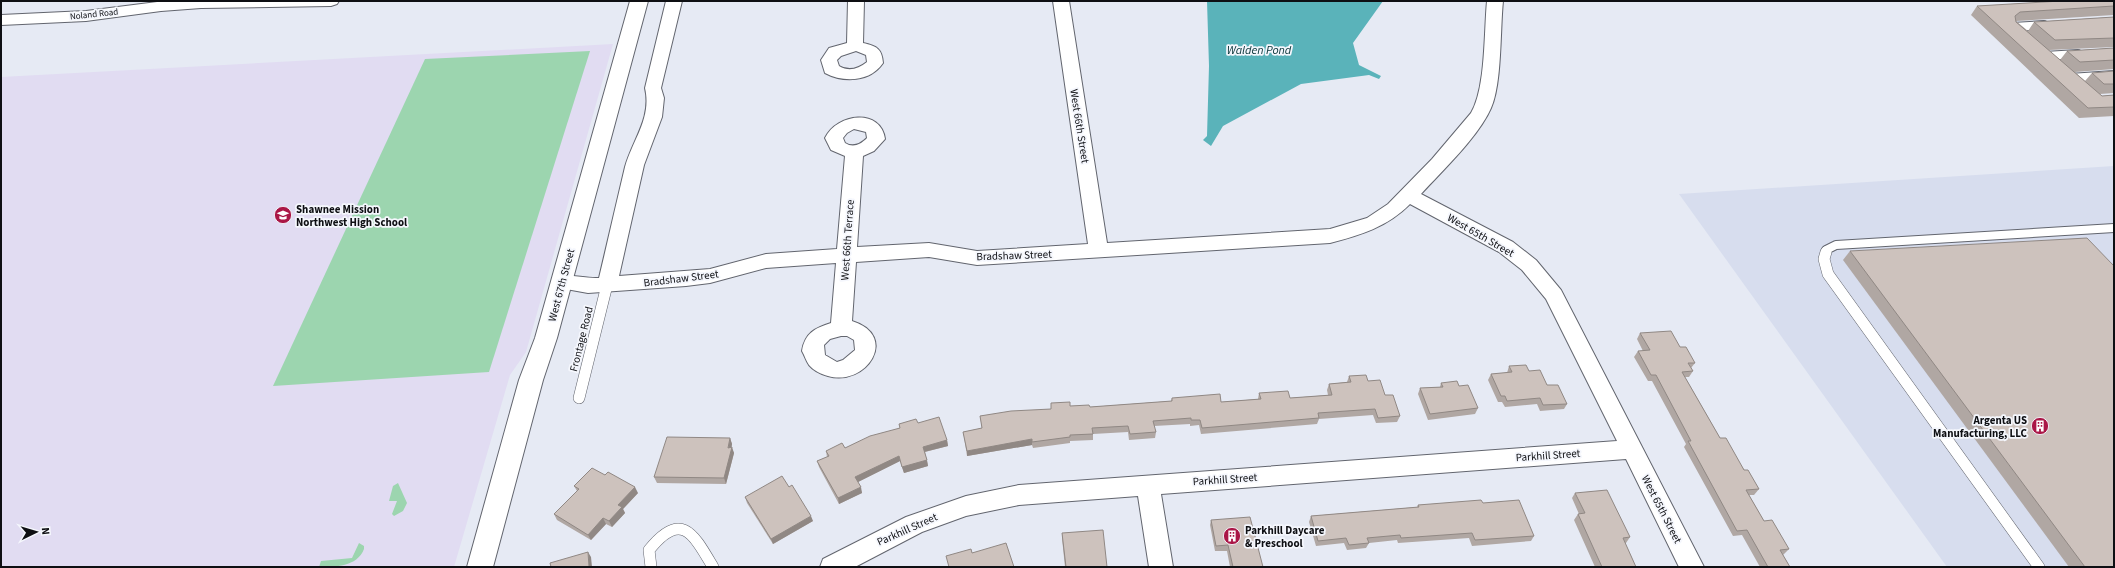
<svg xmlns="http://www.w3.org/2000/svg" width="2115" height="568" font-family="'Source Sans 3',sans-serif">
  <rect width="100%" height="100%" fill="#e6eaf4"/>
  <polygon fill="#d7ddee" points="2114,166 2114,567 1947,567 1679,194"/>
  <polygon fill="#e1dcf2" points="613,44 526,352 510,375 454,567 1,567 1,77"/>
  <g fill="#9cd5af">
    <polygon points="590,51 489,372 273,386 425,59"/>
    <polygon points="398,483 407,503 403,511 394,516 392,514 397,501 389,501 393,486"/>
    <path d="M359 543 364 546V549C357 567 335 567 319 567L321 561 352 558Z"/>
  </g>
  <polygon fill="#5ab3ba" points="1207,1 1383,1 1353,43 1359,65 1381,76 1379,79 1369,75 1301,84 1223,126 1211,146 1203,140 1207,136 1209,66"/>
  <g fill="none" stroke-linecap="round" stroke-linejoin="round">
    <defs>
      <g id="lane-far1">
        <polyline points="2016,29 2013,27 2044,25"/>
        <polyline points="2045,56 2078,54"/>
        <polyline points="2070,78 2114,75"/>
        <polyline points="1825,253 1826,250 1836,245 2114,228"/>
      </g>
      <g id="lane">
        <polyline points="1826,252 1824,259 1828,274 2039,567"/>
        <polyline points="579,398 607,285"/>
        <path d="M651 567 649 550C681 510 693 533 713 567"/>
      </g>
      <g id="street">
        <polygon points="165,1 339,1 337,4 331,6 201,8 161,11 86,21 1,25 1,15 86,11"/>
        <path d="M666 1H682L661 88 664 98 662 117 644 165 619 276 710 269 766 254 837 249 845 156 831 150 825 138C837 113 881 108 885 139L874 151 863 156 857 247 929 243 977 251 1088 244 1053 1H1069L1107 243 1330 229 1367 218 1388 204 1432 159 1471 113C1486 88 1484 31 1487 1H1503C1500 29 1502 84 1491 108 1479 136 1442 171 1421 194L1513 242 1536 260 1561 290 1704 567H1679L1626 459 1161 494 1173 567H1149L1138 496 1019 505 966 516 922 532 855 567H820L823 559 906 517 966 496 1019 485 1617 441 1546 299 1522 270 1499 252 1410 204C1387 227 1361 235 1330 243L977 265 929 257 856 262 852 321C900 336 866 387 828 376 821 374 814 371 809 365 806 361 805 356 802 351 805 333 815 328 831 323L836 263 766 268 710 283 686 286 588 293 555 287 552 282 555 277C569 273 584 279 599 278 608 241 616 204 625 167 633 139 652 118 645 88ZM854 129 866 132 867 138C860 145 853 148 845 143L843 138 847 133ZM841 336H847L854 340 855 350 843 360 837 362 825 355 824 345 830 339Z"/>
        <path d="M848 1H864L863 43C877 46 882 49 883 63 870 82 844 83 825 73L821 60 829 48 847 43ZM856 51 866 55 867 62C858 69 849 72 839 66L837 60 841 56Z"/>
      </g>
      <polygon id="secondary" points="630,1 648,1 557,338 543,380 493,567 467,567 519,380 535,338"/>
    </defs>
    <use href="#lane-far1" stroke="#62656e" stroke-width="10"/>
    <use href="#lane" stroke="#62656e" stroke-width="12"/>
    <use href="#street" stroke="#62656e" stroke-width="2"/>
    <use href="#secondary" stroke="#62656e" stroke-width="2"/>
    <use href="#lane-far1" stroke="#fff" stroke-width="8"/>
    <use href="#lane" stroke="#fff" stroke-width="11"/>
    <use href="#street" fill="#fff" fill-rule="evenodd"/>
    <use href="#secondary" fill="#fff" fill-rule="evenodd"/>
  </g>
  <g fill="#b0a7a3">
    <polygon points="2114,1 2114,15 2016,21 2028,31 2034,22 2114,17 2114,47 2049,50 2060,60 2067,51 2114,48 2114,69 2075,72 2085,81 2092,73 2114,71 2114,93 2100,94 2102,96 2114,95 2114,116 2079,118 1971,15 1977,6"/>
    <polygon points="1850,251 2114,567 2069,567 1843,260"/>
    <polygon points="1640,333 1680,347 1695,363 1691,368 1693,371 1689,377 1685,377 1720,438 1759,489 1754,495 1749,495 1764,521 1789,549 1783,555 1790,567 1760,567 1742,535 1733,536 1684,447 1686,444 1652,381 1648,381 1634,357 1638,351 1643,351 1637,339"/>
    <polygon points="1509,366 1529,371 1547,385 1567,404 1564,409 1540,411 1537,404 1505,407 1502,402 1498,402 1488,380 1491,374 1507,373"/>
    <polygon points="1349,376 1368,381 1385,395 1400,416 1397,422 1376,423 1373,415 1319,419 1317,424 1201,434 1199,425 1190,426 1190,424 1154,426 1156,432 1155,438 1129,440 1128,432 1093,434 1093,440 1070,441 1070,443 1033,448 1032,445 967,456 964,437 963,432 982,428 980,416 1051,409 1051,403 1070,406 1090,407 1171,401 1172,398 1221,402 1258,399 1259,393 1290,398 1328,395 1327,390 1329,384 1347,382"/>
    <polygon points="1441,383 1459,386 1478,408 1475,414 1428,420 1418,394 1420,388 1440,387"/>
    <polygon points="918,423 947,440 948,446 925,452 928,466 904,473 900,461 858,482 862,493 839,504 819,467 817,461 827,457 826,451 845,448 900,428 899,424"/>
    <polygon points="730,438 732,444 731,447 734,453 726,484 657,483 654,477"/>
    <polygon points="574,486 638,493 623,509 625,513 612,527 606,524 591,540 557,520 554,514 577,491"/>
    <polygon points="1575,493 1630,537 1626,543 1625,543 1636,567 1595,567 1574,520 1578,514 1579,514 1572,498"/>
    <polygon points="745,497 813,521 773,544 747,503"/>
    <polygon points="1483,503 1534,536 1531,541 1472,546 1469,538 1398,543 1397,540 1369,543 1366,548 1347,550 1344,543 1316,546 1309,522 1311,516 1417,507 1418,505"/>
    <polygon points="1211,520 1263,567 1230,567 1227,551 1215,551 1210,525"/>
    <polygon points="1062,533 1107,567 1065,567 1062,538"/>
  </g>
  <g fill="#908884">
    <polygon points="730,438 732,444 731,451 732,447 734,453 726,484 724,478"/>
    <polygon points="1032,439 1032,445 967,456 967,451"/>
    <polygon points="947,440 948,446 924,452 923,447"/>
    <polygon points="899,456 900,461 856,483 855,477"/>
    <polygon points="927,460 928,466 904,473 902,467"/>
    <polygon points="635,487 638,493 623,509 625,513 612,527 609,521 618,505"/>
    <polygon points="861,487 862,493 839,504 838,498"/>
    <polygon points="811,516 813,521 773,544 771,539"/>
    <polygon points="603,518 606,524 591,540 588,535"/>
    <polygon points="588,552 591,557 592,567 589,567"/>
  </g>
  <g fill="#cdc2bd" stroke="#908884">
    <polygon points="2061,1 2114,1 2114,6 2020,12 2015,16 2016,22 2102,96 2114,95 2114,107 2088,108 1977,6"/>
    <polygon points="2114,17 2114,38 2055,40 2034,22"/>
    <polygon points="2114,48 2114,60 2080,62 2067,51"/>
    <polygon points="2114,71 2114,84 2104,84 2092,73"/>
    <polygon points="2087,238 2114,266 2114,567 2085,567 1850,251"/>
    <polygon points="1671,331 1680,347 1686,347 1695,363 1688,363 1693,371 1682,372 1720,438 1726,438 1744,470 1748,470 1759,489 1746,490 1764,521 1772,520 1789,549 1780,550 1790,567 1768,567 1747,530 1737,531 1688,441 1691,441 1656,375 1651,375 1638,351 1650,350 1640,333"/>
    <polygon points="1526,365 1529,371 1540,370 1547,385 1558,385 1567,404 1543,405 1540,398 1507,401 1505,396 1501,396 1491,374 1512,372 1509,366"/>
    <polygon points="1366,375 1368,381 1380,380 1385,395 1393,395 1400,416 1378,418 1375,409 1318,413 1319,418 1202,428 1200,420 1191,420 1191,418 1153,421 1156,432 1130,434 1128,426 1092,428 1093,434 1070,435 1070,437 1032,442 1032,439 967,451 963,432 982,428 980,416 1011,411 1051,409 1051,403 1070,402 1070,406 1089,405 1090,407 1172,401 1172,398 1220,394 1221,402 1261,399 1259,393 1288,391 1290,398 1332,395 1329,384 1351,382 1349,376"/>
    <polygon points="1457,381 1459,386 1468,385 1478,408 1430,414 1420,388 1443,387 1441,383"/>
    <polygon points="939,417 947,440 923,447 927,460 902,467 899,456 855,477 861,487 838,498 817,461 829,456 826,451 842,443 845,448 870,436 900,428 899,424 916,419 918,423"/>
    <polygon points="667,437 730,438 728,448 732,447 724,478 654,477"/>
    <polygon points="592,468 605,475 608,472 635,487 618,505 622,507 609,521 603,518 588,535 554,514 579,489 574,486"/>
    <polygon points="782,476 789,487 792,485 811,516 771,539 745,497"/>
    <polygon points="1607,490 1630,537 1623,538 1636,567 1602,567 1578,514 1585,513 1575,493"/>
    <polygon points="1481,500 1483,503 1519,500 1534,536 1475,540 1472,533 1401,538 1400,535 1367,538 1369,543 1349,545 1346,538 1318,541 1311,516 1419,507 1418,505"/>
    <polygon points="1250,517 1263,567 1233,567 1228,545 1216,546 1211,520"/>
    <polygon points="1103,530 1107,567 1066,567 1062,533"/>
    <polygon points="1006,543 1014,567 949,567 946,556 971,549 972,553"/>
    <polygon points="588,552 589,567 551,567 550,563"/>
  </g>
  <defs>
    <symbol id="school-disc" viewBox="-11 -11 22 22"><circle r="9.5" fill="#aa1646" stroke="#f5f7fd"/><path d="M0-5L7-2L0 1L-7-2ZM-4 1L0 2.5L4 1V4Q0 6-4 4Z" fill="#fff"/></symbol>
    <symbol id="building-disc" viewBox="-11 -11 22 22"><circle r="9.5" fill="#aa1646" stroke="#f5f7fd"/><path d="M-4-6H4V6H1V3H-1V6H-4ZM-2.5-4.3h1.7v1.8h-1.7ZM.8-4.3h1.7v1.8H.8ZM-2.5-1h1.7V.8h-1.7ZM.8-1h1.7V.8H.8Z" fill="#fff"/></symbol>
  </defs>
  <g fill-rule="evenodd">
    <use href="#school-disc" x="273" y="205" width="20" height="20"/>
    <use href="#building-disc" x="2030" y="416" width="20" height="20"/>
    <use href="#building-disc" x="1222" y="526" width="20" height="20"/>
  </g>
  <g text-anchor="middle" stroke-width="3.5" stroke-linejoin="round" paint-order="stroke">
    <g font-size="9" fill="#0e0f13" stroke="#f5f7fd">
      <text transform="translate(94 14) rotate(-6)" y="3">Noland Road</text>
    </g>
    <g font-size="11" fill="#0e0f13" stroke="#f5f7fd">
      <text transform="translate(1080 126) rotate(81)" y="4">West 66th Street</text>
      <text transform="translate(1481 235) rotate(30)" y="4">West 65th Street</text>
      <text transform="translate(847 240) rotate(-86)" y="4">West 66th Terrace</text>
      <text transform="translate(1014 255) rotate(-2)" y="4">Bradshaw Street</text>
      <text transform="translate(681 278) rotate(-7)" y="4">Bradshaw Street</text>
      <text transform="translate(561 285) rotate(-75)" y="4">West 67th Street</text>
      <text transform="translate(581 339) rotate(-76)" y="4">Frontage Road</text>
      <text transform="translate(1548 455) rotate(-4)" y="4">Parkhill Street</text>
      <text transform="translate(1225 479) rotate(-4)" y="4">Parkhill Street</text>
      <text transform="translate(1662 509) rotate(63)" y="4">West 65th Street</text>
      <text transform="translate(907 529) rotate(-24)" y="4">Parkhill Street</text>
    </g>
    <g font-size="11" font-weight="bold" fill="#0e0f13" stroke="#f5f7fd" text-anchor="start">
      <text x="296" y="213">Shawnee Mission<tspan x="296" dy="13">Northwest High School</tspan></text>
      <text x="2027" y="424" text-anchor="end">Argenta US<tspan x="2027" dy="13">Manufacturing, LLC</tspan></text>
      <text x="1245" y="534">Parkhill Daycare<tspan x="1245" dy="13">&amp; Preschool</tspan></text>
    </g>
    <g font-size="12" font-style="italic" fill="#083438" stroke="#f5f7fd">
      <text x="1259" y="54">Walden Pond</text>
    </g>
  </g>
  <rect width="2115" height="568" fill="none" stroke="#0e0f13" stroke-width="4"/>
  <g transform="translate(36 532) rotate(85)" stroke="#f5f7fd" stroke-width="3" paint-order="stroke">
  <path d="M0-3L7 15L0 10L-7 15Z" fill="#0e0f13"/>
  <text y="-6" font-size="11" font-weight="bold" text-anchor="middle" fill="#0e0f13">N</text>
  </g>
</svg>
